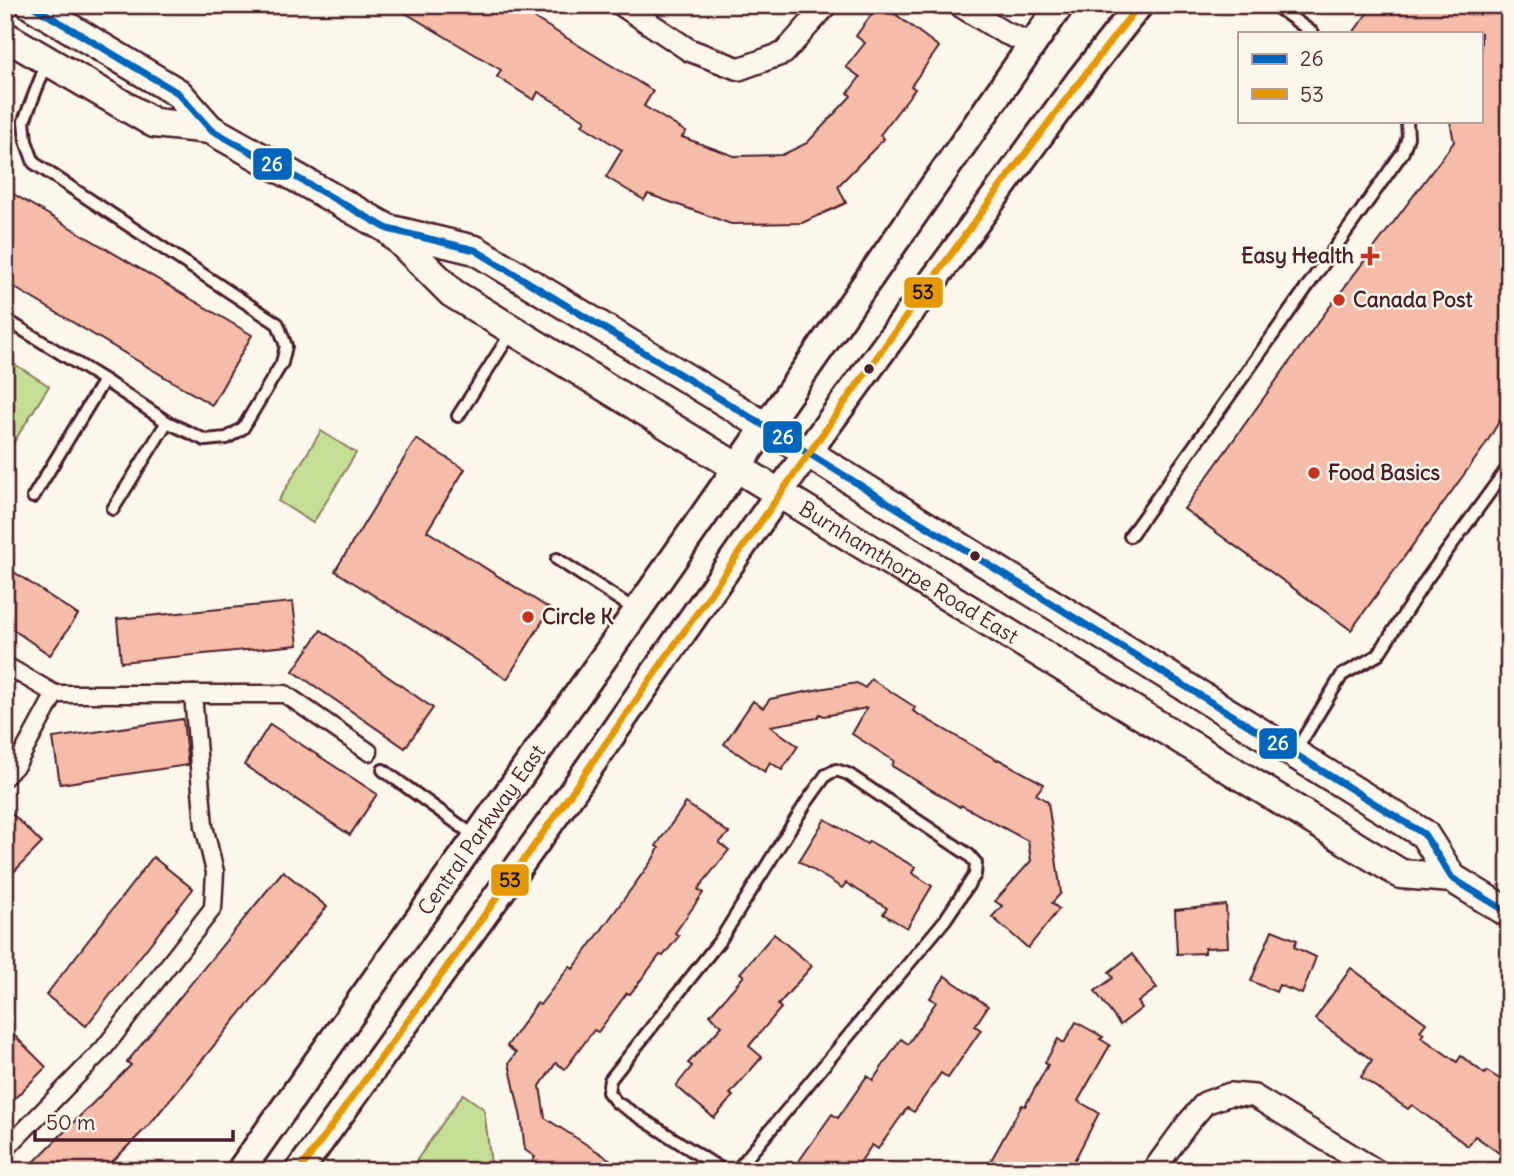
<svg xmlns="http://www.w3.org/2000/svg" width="1514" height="1176" font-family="Delius,sans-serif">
  <rect width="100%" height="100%" fill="#fbf7ec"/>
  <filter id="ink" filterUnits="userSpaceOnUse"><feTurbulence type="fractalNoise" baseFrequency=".0143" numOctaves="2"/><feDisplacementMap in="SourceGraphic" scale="14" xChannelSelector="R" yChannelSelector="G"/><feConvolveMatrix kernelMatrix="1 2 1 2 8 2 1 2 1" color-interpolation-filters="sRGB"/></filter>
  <g filter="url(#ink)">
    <g fill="#c5de95" stroke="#887e60" stroke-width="2">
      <polygon points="5,358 49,386 12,445 5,441"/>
      <polygon points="321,431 356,453 313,523 278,501"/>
      <polygon points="463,1094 484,1109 491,1164 486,1171 409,1171"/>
    </g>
    <g fill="#f4bca9" stroke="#4a1f2b" stroke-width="2">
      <polygon points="392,5 513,5 653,91 644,106 686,132 682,137 734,156 782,155 807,143 851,96 848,93 860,77 846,67 865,43 856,36 878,5 883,5 939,47 911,86 915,89 880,135 884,139 838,186 846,203 802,223 731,224 648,194 644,200 606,177 622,150 582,125 585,120 538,92 534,100 497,77 501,70"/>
      <polygon points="1373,5 1509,5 1509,405 1484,447 1351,630 1184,509 1316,325 1454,142 1450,121 1481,121 1481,33 1353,33"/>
      <polygon points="5,189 252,335 212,405 5,282"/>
      <polygon points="416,439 465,469 427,531 550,609 507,679 335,571"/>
      <polygon points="5,566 78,615 50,655 5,624"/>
      <polygon points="293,602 298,645 121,662 117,619"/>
      <polygon points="321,630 433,708 405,748 293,671"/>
      <polygon points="871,679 915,707 913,711 997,760 998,759 1044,784 1036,794 1048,802 1061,893 1052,903 1059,909 1028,948 992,917 1002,906 995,901 1031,861 1028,841 961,805 960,807 892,766 894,761 852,734 867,708 824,716 820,714 817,718 770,726 798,746 782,770 770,762 765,772 724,744 753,701 763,708 770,699 825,688 857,683 865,688"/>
      <polygon points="183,719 188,765 60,784 53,738"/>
      <polygon points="270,724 377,794 350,835 244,765"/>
      <polygon points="686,803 729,833 719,843 729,850 698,889 703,893 675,933 679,936 663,956 660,955 630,994 627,993 598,1032 594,1030 565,1069 556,1063 540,1086 545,1118 628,1171 527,1171 535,1157 525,1150 521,1118 509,1063 516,1053 507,1046 537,1003 540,1005 570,966 573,969 653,859 659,848 656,846"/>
      <polygon points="5,807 42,843 5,881"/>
      <polygon points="825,819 867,844 869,841 915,867 912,873 932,886 907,928 883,914 887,908 846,883 842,888 799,861"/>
      <polygon points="153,857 193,889 86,1026 46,995"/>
      <polygon points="283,871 327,907 150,1124 103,1171 25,1171 131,1065 127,1062"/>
      <polygon points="1226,905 1228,947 1205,948 1205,953 1177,954 1175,910"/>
      <polygon points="1272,930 1297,940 1294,947 1316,957 1302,994 1279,985 1276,992 1251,981"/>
      <polygon points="774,934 812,966 778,1005 781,1008 749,1046 762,1057 730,1094 733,1096 714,1118 676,1086 692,1066 688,1063 722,1026 710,1015 744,976 740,973"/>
      <polygon points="1132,954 1157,988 1138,1002 1142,1008 1120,1025 1095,991 1113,978 1109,972"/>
      <polygon points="1351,968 1426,1023 1420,1031 1424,1033 1421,1037 1457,1062 1461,1056 1485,1074 1487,1071 1509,1085 1509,1160 1475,1136 1468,1146 1412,1105 1408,1109 1361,1077 1372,1060 1315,1019"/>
      <polygon points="945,976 988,1006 975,1026 981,1030 948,1078 941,1073 914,1112 907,1108 878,1149 872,1145 854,1171 792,1171 832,1114 838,1118 867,1076 873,1080 901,1039 908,1044 936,1002 930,998"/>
      <polygon points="1076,1022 1103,1037 1100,1039 1110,1045 1078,1101 1099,1113 1069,1171 985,1171 1022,1105 1025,1106 1048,1065 1045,1063 1058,1039 1064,1043"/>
      <polygon points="5,1026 46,1067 5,1108"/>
    </g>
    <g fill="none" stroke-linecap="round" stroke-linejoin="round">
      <defs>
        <g id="service">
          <polyline points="1274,5 1313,33"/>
          <polyline points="5,319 104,380 167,422 205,440 227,438 243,428 282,363 286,346 278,324 34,163 26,141 24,121 47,62"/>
          <polyline points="458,416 513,330"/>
          <polyline points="33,497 104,380"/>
          <polyline points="113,509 167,422"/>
          <polyline points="1130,536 1403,152 1408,137 1407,121"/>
          <polyline points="557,559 637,611"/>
          <polyline points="1295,752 1342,675 1378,655 1426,580 1509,466"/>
          <polyline points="383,770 476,837"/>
          <polyline points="724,1171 616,1102 608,1092 610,1080 721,939 806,803 826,775 836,770 848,774 969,855 976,863 975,875 945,920 736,1171"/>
        </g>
        <g id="pedestrian">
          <polyline points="5,665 55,694 285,694 369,752"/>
          <polyline points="5,777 17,764 55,694"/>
          <polyline points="5,1150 104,1048 213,908 215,872 204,826 193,694"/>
        </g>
        <g id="minor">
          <polyline points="622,5 689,50 739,69 784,53 826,5"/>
          <polyline points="959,5 1003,32 1032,44"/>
          <polyline points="1153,1171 1188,1123 1205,1103 1230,1094 1254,1096 1377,1171"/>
        </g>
        <g id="tertiary">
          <path id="s1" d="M240 1171 637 611 1060 5"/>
          <polyline points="299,1171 568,798 807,453 1080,80 1139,5"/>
        </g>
        <g id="secondary">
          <polyline points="31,5 178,93 210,129 388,229 475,250 732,406 1424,834 1452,878 1509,913"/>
          <polyline points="5,36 154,123 210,129"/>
          <path id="s2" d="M388 229 452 293 1401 874 1452 878"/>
        </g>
      </defs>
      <use href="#service" stroke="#4a1f2b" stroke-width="16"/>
      <use href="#pedestrian" stroke="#4a1f2b" stroke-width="21"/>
      <use href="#minor" stroke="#4a1f2b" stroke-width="26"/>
      <use href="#tertiary" stroke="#4a1f2b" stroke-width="32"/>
      <use href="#secondary" stroke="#4a1f2b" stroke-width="33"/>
      <use href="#service" stroke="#fbf7ec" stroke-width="10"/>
      <use href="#pedestrian" stroke="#fbf7ec" stroke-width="16"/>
      <use href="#minor" stroke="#fbf7ec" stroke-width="21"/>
      <use href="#tertiary" stroke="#fbf7ec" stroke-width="26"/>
      <use href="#secondary" stroke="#fbf7ec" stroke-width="28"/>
      <defs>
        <polyline id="bus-1" points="31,5 178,93 210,129 388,229 475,250 732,406 1424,834 1452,878 1509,913"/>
        <path id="bus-2" d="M299 1171C389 1046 481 922 569 796 756 530 938 261 1139 5"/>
      </defs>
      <use href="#bus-1" stroke="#fbf7ec" stroke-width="12"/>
      <use href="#bus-2" stroke="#fbf7ec" stroke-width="12"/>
      <use href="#bus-1" stroke="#0065bd" stroke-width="7"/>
      <use href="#bus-2" stroke="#e69804" stroke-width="7"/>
    </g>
  </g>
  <g fill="#c8321e" stroke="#fbf7ec" stroke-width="2.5">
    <path d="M1366.5 245.5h7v7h7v7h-7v7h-7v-7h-7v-7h7z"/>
    <circle cx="1339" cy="300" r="7"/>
    <circle cx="1314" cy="473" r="7"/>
    <circle cx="528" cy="617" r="7"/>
  </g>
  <g fill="#4a1f2b" stroke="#fbf7ec" stroke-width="2.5">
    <circle cx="869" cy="369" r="6"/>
    <circle cx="975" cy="556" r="6"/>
  </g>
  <g text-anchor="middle" stroke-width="5" stroke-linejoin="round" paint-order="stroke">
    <g font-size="21" font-weight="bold" fill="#4a1f2b" stroke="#fbf7ec" text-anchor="start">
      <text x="1354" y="263" text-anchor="end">Easy Health</text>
      <text x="1353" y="307">Canada Post</text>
      <text x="1328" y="480">Food Basics</text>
      <text x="542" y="624">Circle K</text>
    </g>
    <g font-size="21" fill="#4a1f2b" stroke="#fbf7ec">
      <text dy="7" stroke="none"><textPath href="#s2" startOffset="626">Burnhamthorpe Road East</textPath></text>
      <text dy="7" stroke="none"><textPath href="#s1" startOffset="418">Central Parkway East</textPath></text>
    </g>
  </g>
  <g stroke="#fbf7ec" stroke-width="2.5">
    <rect x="252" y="147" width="41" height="34" rx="7" fill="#0065bd"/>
    <rect x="903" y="276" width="41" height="33" rx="7" fill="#e69804"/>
    <rect x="762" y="420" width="41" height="34" rx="7" fill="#0065bd"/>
    <rect x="1258" y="727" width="40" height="33" rx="7" fill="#0065bd"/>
    <rect x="490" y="863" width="40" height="34" rx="7" fill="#e69804"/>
  </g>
  <g font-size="19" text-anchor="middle" font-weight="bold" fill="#fff">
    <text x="272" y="171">26</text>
    <text x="783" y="444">26</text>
    <text x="1278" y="750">26</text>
  </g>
  <g font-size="19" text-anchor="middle" font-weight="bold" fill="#111">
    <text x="923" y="299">53</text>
    <text x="510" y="887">53</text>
  </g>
  <rect width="1514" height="1176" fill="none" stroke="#fbf7ec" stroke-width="28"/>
  <rect x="14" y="14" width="1486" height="1148" fill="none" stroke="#4a1f2b" stroke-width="2.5" filter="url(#ink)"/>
  <rect x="1238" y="32" width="245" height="91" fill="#fbf7ec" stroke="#b4a19f" stroke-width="2"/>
  <rect x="1252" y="54" width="35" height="10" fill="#0065bd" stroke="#b4a19f" stroke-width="2"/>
  <text x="1300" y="66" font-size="21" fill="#4a1f2b">26</text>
  <rect x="1252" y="89" width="35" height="10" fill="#e69804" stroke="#b4a19f" stroke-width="2"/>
  <text x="1300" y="102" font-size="21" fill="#4a1f2b">53</text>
  <path d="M35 1130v10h198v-10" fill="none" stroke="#4a1f2b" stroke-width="3.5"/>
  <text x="46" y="1130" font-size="21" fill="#4a1f2b" stroke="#fbf7ec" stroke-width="5" paint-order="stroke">50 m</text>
</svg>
